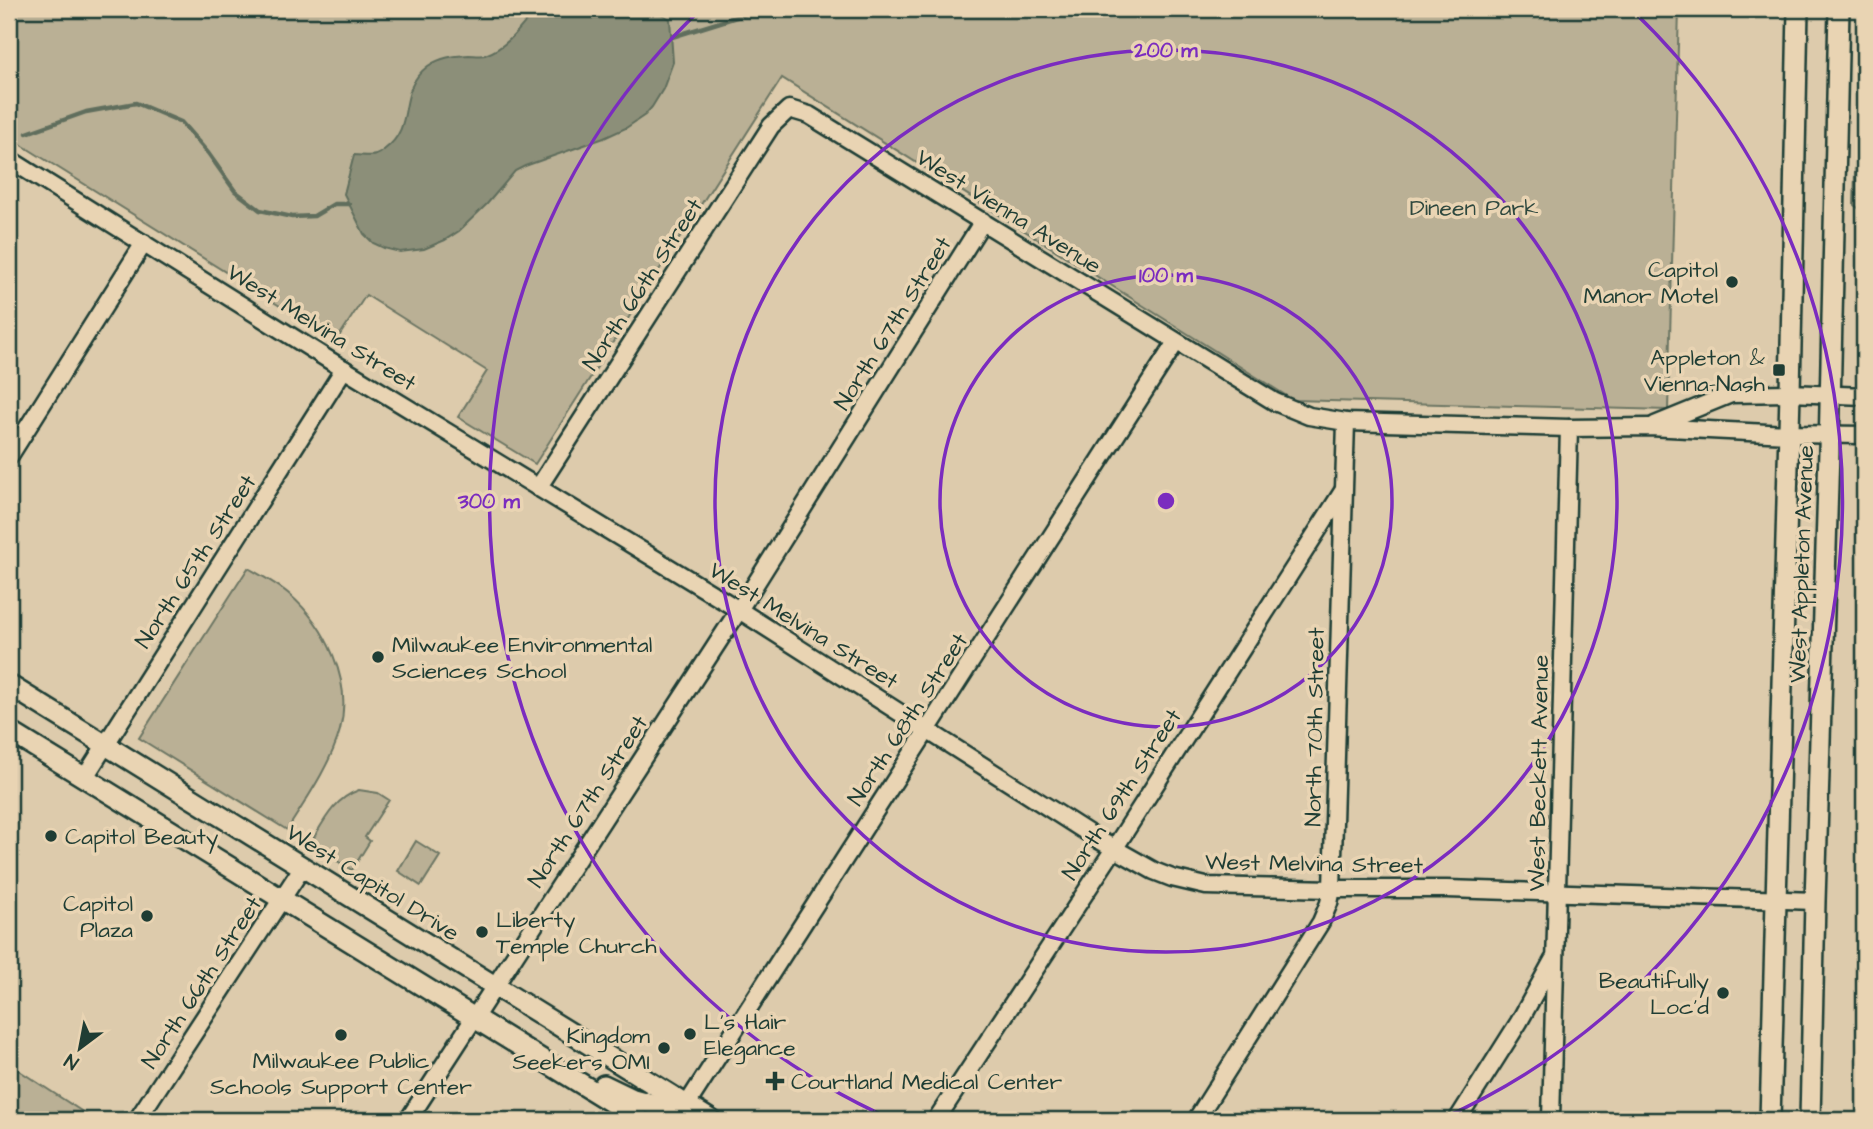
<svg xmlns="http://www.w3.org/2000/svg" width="1873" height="1129" font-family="'Architects Daughter',sans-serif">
  <rect width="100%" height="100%" fill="#ddcbac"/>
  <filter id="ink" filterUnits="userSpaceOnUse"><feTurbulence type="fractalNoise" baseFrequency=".0143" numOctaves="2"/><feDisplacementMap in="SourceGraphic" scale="14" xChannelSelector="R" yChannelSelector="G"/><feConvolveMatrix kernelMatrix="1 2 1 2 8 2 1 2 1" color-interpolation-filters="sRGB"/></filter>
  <g filter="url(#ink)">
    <g fill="#bab095" stroke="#6c7664" stroke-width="2">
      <polygon points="9,9 1679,9 1668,410 1293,400 782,78 535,464 458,417 487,371 366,295 336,341 9,137"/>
      <polygon points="1860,9 1864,9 1864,212 1854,205"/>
      <path d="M248 568C262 576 277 584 289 594 326 626 353 681 340 730 331 764 306 800 287 830L139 738Z"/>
      <path d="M359 790 378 793 389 800 365 837 370 841 352 870 310 844C323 823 333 799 359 790Z"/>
      <polygon points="416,841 440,856 421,886 398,871"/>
      <polygon points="9,1064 95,1120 9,1120"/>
    </g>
    <path fill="#8c8f79" stroke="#606e5d" stroke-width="2" d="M536 9H652L670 19 673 62 663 89 652 107 645 115 626 128 604 138 525 166 515 171 487 204 459 231 445 240 424 249 400 252 384 248 373 243 364 234 344 194 354 155C361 155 370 157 376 155 379 154 383 151 385 149 417 125 395 91 428 66 441 57 453 56 469 55 474 55 480 56 485 55 508 47 521 27 536 9Z"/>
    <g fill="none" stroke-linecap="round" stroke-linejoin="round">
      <g stroke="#606e5d" stroke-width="4.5">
        <polyline points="672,37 762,9"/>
        <polyline points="27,133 86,112 136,103 181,122 208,153 235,191 260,210 292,217 314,216 334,204 349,204"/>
      </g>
      <defs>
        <g id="minor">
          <polyline points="9,159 329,360 739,610 1099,840 1154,871 1172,878 1206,886 1332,889 1447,889 1815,901"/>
          <polyline points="1655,425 1731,394 1790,393 1864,396"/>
          <polyline points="9,457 144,243"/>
          <polyline points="538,488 771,126 789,109 809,115 1275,402 1309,416 1346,422 1569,428 1649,427 1788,434 1864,435"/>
          <polyline points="85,777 344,369"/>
          <polyline points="137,1120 302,868"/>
          <polyline points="408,1120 739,610 983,221"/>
          <polyline points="677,1120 1176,342"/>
          <polyline points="936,1120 1114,849 1343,491"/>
          <polyline points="1196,1120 1321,922 1329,903 1332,889 1346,422"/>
          <polyline points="1457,1120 1519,1022 1553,960"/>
          <polyline points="1551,1120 1569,428"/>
        </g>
        <g id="major">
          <polyline points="9,685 711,1120"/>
          <path d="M9 731C220 860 429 992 640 1120"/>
          <polyline points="604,1085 633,1099 667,1108 686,1105"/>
          <polyline points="1770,1120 1790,393 1798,9"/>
          <polyline points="1810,1120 1815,901 1829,451 1839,9"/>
        </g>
      </defs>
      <use href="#minor" stroke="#1f3d34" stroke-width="21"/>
      <use href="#major" stroke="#1f3d34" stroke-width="24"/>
      <use href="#minor" stroke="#e9d4b3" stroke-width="16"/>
      <use href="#major" stroke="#e9d4b3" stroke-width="19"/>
    </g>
  </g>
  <g fill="none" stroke="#7b2cbf" stroke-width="3.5">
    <circle cx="1166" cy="501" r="226"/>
    <circle cx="1166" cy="501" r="451"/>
    <path d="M891 1119A677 677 0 0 1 700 10M1632 10A677 677 0 0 1 1441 1119"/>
  </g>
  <g fill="#1f3d34" stroke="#e9d4b3" stroke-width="2.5">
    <circle cx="1732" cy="282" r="7"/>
    <rect x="1772" y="363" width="14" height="14" rx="3.5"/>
    <circle cx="378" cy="657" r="7"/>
    <circle cx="51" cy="836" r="7"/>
    <circle cx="147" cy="916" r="7"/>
    <circle cx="482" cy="932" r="7"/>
    <circle cx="1723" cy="993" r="7"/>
    <circle cx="690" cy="1034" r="7"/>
    <circle cx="341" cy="1035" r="7"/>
    <circle cx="664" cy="1048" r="7"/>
    <path d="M771.5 1070.5h7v7h7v7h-7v7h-7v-7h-7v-7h7z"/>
  </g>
  <g text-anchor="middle" stroke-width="7" stroke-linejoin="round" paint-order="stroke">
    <g font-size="23" fill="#2e483e" stroke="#e9d4b3">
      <text x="1474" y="215">Dineen Park</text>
    </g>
    <g font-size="23" fill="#1f3d34" stroke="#e9d4b3">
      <text transform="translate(1009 211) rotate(32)" y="8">West Vienna Avenue</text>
      <text transform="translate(642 284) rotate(-57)" y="8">North 66th Street</text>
      <text transform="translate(892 323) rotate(-58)" y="8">North 67th Street</text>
      <text transform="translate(322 327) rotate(32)" y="8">West Melvina Street</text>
      <text transform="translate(195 561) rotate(-57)" y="8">North 65th Street</text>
      <text transform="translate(1801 564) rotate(-88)" y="8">West Appleton Avenue</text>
      <text transform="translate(804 625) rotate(32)" y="8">West Melvina Street</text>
      <text transform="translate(907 719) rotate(-57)" y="8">North 68th Street</text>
      <text transform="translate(1314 727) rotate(-89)" y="8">North 70th Street</text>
      <text transform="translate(1538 773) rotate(-89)" y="8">West Beckett Avenue</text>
      <text transform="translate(1121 794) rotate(-57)" y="8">North 69th Street</text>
      <text transform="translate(587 801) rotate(-57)" y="8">North 67th Street</text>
      <text transform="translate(1314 863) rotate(1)" y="8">West Melvina Street</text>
      <text transform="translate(373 882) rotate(32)" y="8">West Capitol Drive</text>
      <text transform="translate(201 982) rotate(-57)" y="8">North 66th Street</text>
    </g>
    <g font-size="23" fill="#1f3d34" stroke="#e9d4b3" text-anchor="end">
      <text x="1718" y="277">Capitol<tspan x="1718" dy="26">Manor Motel</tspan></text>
      <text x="1765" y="365">Appleton &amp;<tspan x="1765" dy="26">Vienna-Nash</tspan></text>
      <text x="392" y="652" text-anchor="start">Milwaukee Environmental<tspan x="392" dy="26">Sciences School</tspan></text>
      <text x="65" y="844" text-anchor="start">Capitol Beauty</text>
      <text x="133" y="911">Capitol<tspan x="133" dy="26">Plaza</tspan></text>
      <text x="496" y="927" text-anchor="start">Liberty<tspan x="496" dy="26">Temple Church</tspan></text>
      <text x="1709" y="988">Beautifully<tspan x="1709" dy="26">Loc'd</tspan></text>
      <text x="704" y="1029" text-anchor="start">L's Hair<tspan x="704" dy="26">Elegance</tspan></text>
      <text x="650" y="1043">Kingdom<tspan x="650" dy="26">Seekers OMI</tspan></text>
      <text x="341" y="1068" text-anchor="middle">Milwaukee Public<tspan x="341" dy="26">Schools Support Center</tspan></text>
      <text x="791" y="1089" text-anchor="start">Courtland Medical Center</text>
    </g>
  </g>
  <circle cx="1166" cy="501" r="10" fill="#7b2cbf" stroke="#e9d4b3" stroke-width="3.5"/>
  <g font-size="21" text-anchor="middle" font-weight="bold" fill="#7b2cbf" stroke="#e9d4b3" stroke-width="7" stroke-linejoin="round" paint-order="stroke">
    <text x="1166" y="57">200 m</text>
    <text x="1166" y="282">100 m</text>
    <text x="489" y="508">300 m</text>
  </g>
  <rect width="1873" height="1129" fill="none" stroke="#e9d4b3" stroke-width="35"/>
  <rect x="18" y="18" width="1838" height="1094" fill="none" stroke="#1f3d34" stroke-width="2.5" filter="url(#ink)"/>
  <g transform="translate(80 1048) rotate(212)" stroke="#e9d4b3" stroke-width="5" paint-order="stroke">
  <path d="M0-5L12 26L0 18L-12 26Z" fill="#1f3d34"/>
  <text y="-10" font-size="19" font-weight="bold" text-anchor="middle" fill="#1f3d34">N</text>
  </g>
</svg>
